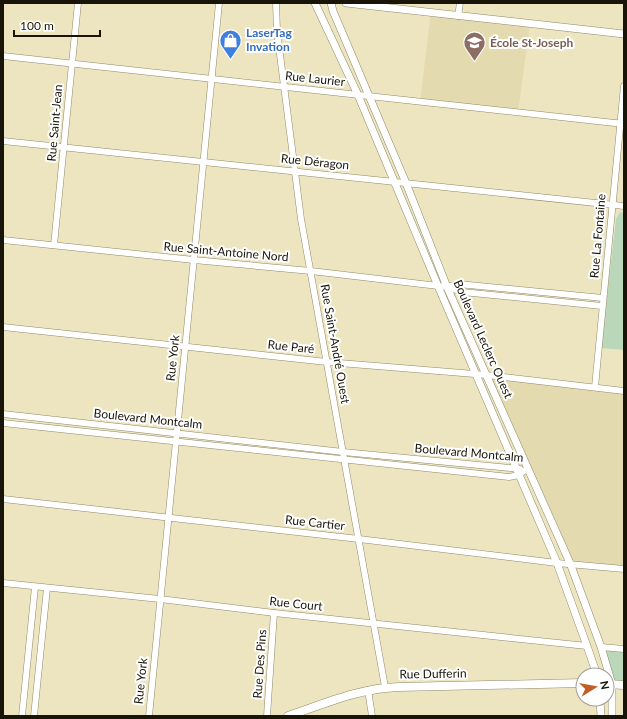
<svg xmlns="http://www.w3.org/2000/svg" width="627" height="719" font-family="Lato,sans-serif">
  <rect width="100%" height="100%" fill="#ede5c0"/>
  <g fill="#e4daaf">
    <polygon points="431,12 530,24 518,112 420,102"/>
    <polygon points="487,375 624,391 624,569 570,563"/>
  </g>
  <g fill="#bbd7ba">
    <polygon points="620,212 624,213 624,350 601,348 616,219"/>
    <polygon points="603,649 624,651 624,685 612,685"/>
  </g>
  <g fill="none" stroke-linecap="round" stroke-linejoin="round">
    <defs>
      <g id="minor">
        <polyline points="276,3 277,31 301,219 385,687"/>
        <polyline points="458,16 460,3"/>
        <polyline points="3,56 624,124"/>
        <polyline points="3,141 624,206"/>
        <polyline points="3,240 194,260 311,271 447,287 462,292 602,306"/>
        <polyline points="54,245 78,3"/>
        <polyline points="447,287 458,284 603,298"/>
        <polyline points="3,327 327,362 487,375 624,391"/>
        <polyline points="595,387 624,86"/>
        <polyline points="3,414 343,452 520,469"/>
        <path d="M3 423C172 440 340 460 509 477L519 475 528 468"/>
        <polyline points="3,499 359,539 557,563 624,569"/>
        <polyline points="3,583 160,599 274,613 587,646"/>
        <polyline points="601,647 624,649"/>
        <polyline points="368,690 372,716"/>
        <polyline points="22,716 35,587"/>
        <polyline points="34,716 47,588"/>
        <polyline points="149,716 219,3"/>
        <polyline points="267,716 274,613"/>
      </g>
      <g id="tertiary">
        <polyline points="315,3 358,95 438,286 557,563 587,646 597,675"/>
        <polyline points="331,3 333,11 406,183 447,287 570,563 601,647 609,674 612,685 612,716"/>
        <polyline points="346,3 624,34"/>
        <polyline points="600,699 601,716"/>
      </g>
      <g id="secondary">
        <polyline points="607,684 624,685"/>
        <path d="M288 716C324 704 360 688 399 687L583 683"/>
      </g>
    </defs>
    <use href="#minor" stroke="#918967" stroke-width="7"/>
    <use href="#tertiary" stroke="#918967" stroke-width="8"/>
    <use href="#secondary" stroke="#918967" stroke-width="9"/>
    <use href="#minor" stroke="#fff" stroke-width="6"/>
    <use href="#tertiary" stroke="#fff" stroke-width="7"/>
    <use href="#secondary" stroke="#fff" stroke-width="8"/>
  </g>
  <defs>
    <symbol id="shop-pin" viewBox="-11 -11 22 30"><path d="M0 17L-7.5 6A9.5 9.5 0 1 1 7.5 6Z" fill="#3f7fe0" stroke="#fff"/><path d="M-5-2.5h2.3a2.7 3.5 0 0 1 5.4 0H5L5.5 6h-11ZM-1.5-2.5h3a1.5 2.3 0 0 0-3 0Z" fill="#fff"/></symbol>
    <symbol id="school-pin" viewBox="-11 -11 22 30"><path d="M0 17L-7.5 6A9.5 9.5 0 1 1 7.5 6Z" fill="#8d6e63" stroke="#fff"/><path d="M0-5L7-2L0 1L-7-2ZM-4 1L0 2.5L4 1V4Q0 6-4 4Z" fill="#fff"/></symbol>
  </defs>
  <g fill-rule="evenodd">
    <use href="#shop-pin" x="218" y="28" width="25" height="34"/>
    <use href="#school-pin" x="462" y="30" width="25" height="34"/>
  </g>
  <g text-anchor="middle" stroke-width="4" stroke-linejoin="round" paint-order="stroke">
    <g font-size="12" font-weight="bold" fill="#366cbe" stroke="#fff" text-anchor="start">
      <text x="246" y="37">LaserTag<tspan x="246" dy="14">Invation</tspan></text>
    </g>
    <g font-size="12" font-weight="bold" fill="#785e54" stroke="#fff" text-anchor="start">
      <text x="490" y="47">École St-Joseph</text>
    </g>
    <g font-size="12" fill="#181508" stroke="#fff">
      <text transform="translate(315 79) rotate(6)" y="4">Rue Laurier</text>
      <text transform="translate(55 123) rotate(-85)" y="4">Rue Saint-Jean</text>
      <text transform="translate(315 162) rotate(6)" y="4">Rue Déragon</text>
      <text transform="translate(598 236) rotate(-85)" y="4">Rue La Fontaine</text>
      <text transform="translate(226 252) rotate(5)" y="4">Rue Saint-Antoine Nord</text>
      <text transform="translate(483 339) rotate(66)" y="4">Boulevard Leclerc Ouest</text>
      <text transform="translate(335 344) rotate(80)" y="4">Rue Saint-André Ouest</text>
      <text transform="translate(291 347) rotate(6)" y="4">Rue Paré</text>
      <text transform="translate(173 358) rotate(-84)" y="4">Rue York</text>
      <text transform="translate(148 419) rotate(6)" y="4">Boulevard Montcalm</text>
      <text transform="translate(469 453) rotate(5)" y="4">Boulevard Montcalm</text>
      <text transform="translate(315 523) rotate(6)" y="4">Rue Cartier</text>
      <text transform="translate(296 604) rotate(6)" y="4">Rue Court</text>
      <text transform="translate(260 664) rotate(-86)" y="4">Rue Des Pins</text>
      <text transform="translate(433 674) rotate(-1)" y="4">Rue Dufferin</text>
      <text transform="translate(141 681) rotate(-84)" y="4">Rue York</text>
    </g>
  </g>
  <rect width="627" height="719" fill="none" stroke="#181508" stroke-width="8"/>
  <g transform="translate(595 687) rotate(79)"><circle r="19" fill="#ffffff" stroke="#a3a19c"/>
  <path d="M0-3L7 15L0 10L-7 15Z" fill="#c25f26"/>
  <text y="-6" font-size="11" font-weight="bold" text-anchor="middle" fill="#181508">N</text>
  </g>
  <path d="M14 30v6h86v-6" fill="none" stroke="#181508" stroke-width="2"/>
  <text x="20" y="30" font-size="12" fill="#181508" stroke="#ffffff" stroke-width="3" paint-order="stroke">100 m</text>
</svg>
